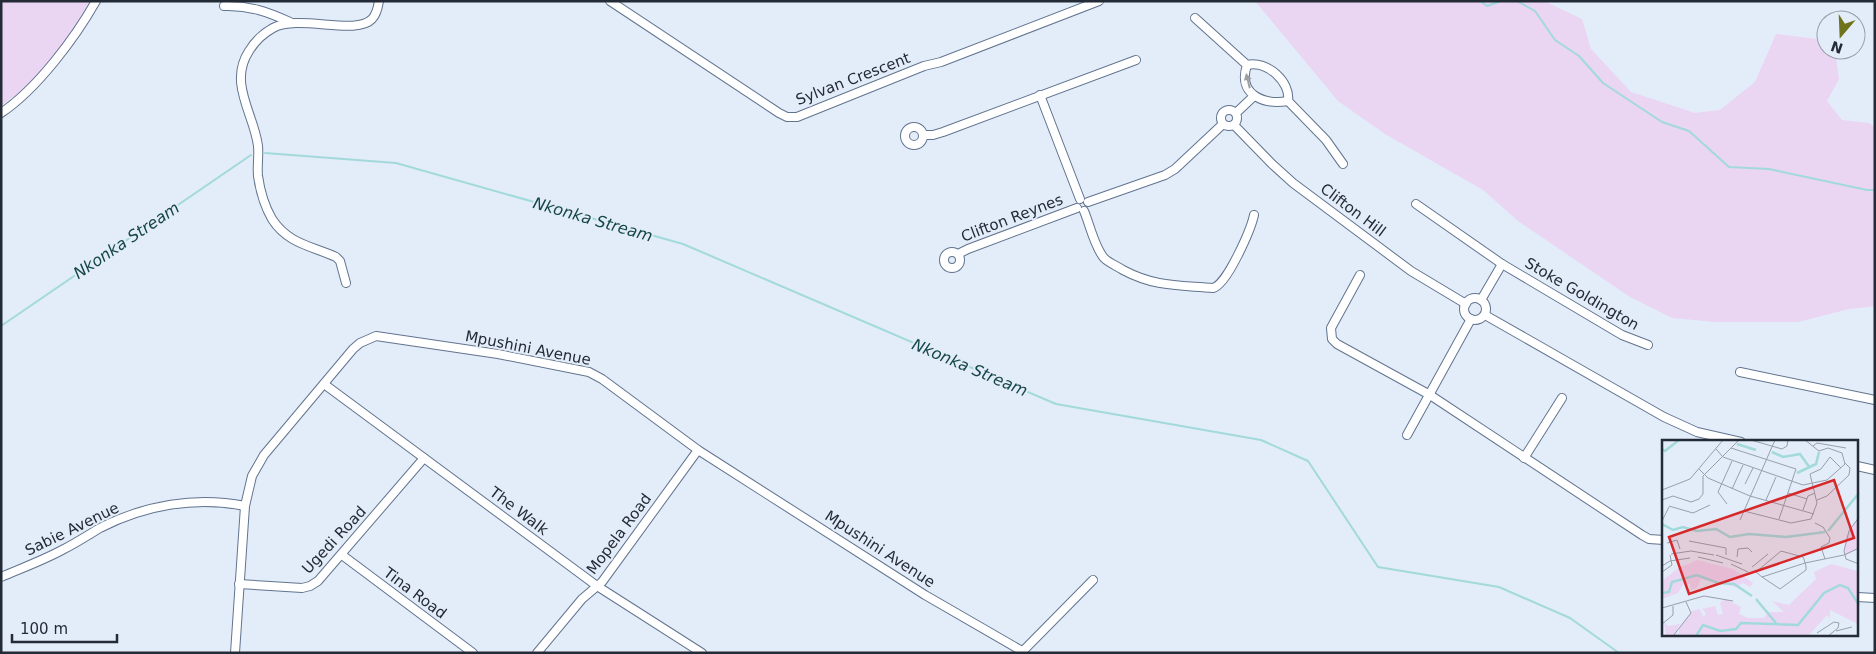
<svg xmlns="http://www.w3.org/2000/svg" width="1876" height="654" font-family="'DejaVu Sans',sans-serif">
  <rect width="100%" height="100%" fill="#e3ecf9"/>
  <g fill="#ead5f3">
    <polygon points="1,1 94,1 78,29 37,79 1,106"/>
    <polygon points="1255,1 1544,1 1582,19 1591,49 1631,92 1695,113 1720,110 1755,82 1776,34 1826,40 1826,50 1835,50 1839,79 1827,101 1842,120 1869,123 1875,127 1875,306 1849,309 1798,322 1716,322 1672,318 1630,297 1518,221 1483,190 1385,134 1338,101"/>
  </g>
  <g fill="none" stroke-linecap="round" stroke-linejoin="round">
    <g stroke="#a2dadc" stroke-width="2">
      <polyline points="1480,1 1487,6 1501,1"/>
      <polyline points="1517,1 1535,11 1555,40 1579,56 1603,83 1662,122 1689,131 1729,167 1769,169 1867,190 1875,190"/>
      <polyline points="265,153 396,163 683,244 1056,404 1261,440 1308,461 1378,567 1499,587 1570,618 1619,653"/>
      <polyline points="1,326 251,155"/>
    </g>
    <defs>
      <g id="minor">
        <polyline points="610,1 779,113 787,117 797,117 924,66 941,62 1099,1"/>
        <path d="M224 6C249 5 268 12 290 22"/>
        <polyline points="1195,18 1247,65"/>
        <path d="M1247 65C1267 60 1291 82 1288 101L1326 140 1343 164"/>
        <path d="M1247 65C1237 95 1264 105 1288 101"/>
        <polyline points="1040,95 1080,199"/>
        <circle cx="1229" cy="118" r="8"/>
        <path d="M1 113C37 89 75 38 96 1"/>
        <polyline points="1236,113 1254,96"/>
        <polyline points="1234,125 1272,164 1293,183 1411,271 1466,304"/>
        <circle cx="914" cy="136" r="9"/>
        <polyline points="924,135 933,135 943,132 1136,60"/>
        <polyline points="1088,202 1165,175 1175,169 1223,124"/>
        <polyline points="1416,204 1502,264 1622,335 1648,345"/>
        <path d="M1084 211C1090 225 1094 246 1104 258 1109 263 1117 266 1123 270 1155 287 1178 285 1213 288 1227 285 1251 229 1254 215"/>
        <circle cx="952" cy="260" r="8"/>
        <polyline points="958,254 968,249 1077,208"/>
        <polyline points="1360,275 1331,328 1332,339 1337,344 1430,395 1642,535 1649,539 1664,540"/>
        <path d="M346 283 340 261 336 257C312 246 288 244 272 219 265 207 260 190 258 176 257 166 259 156 258 146 254 114 228 83 249 51 255 41 262 34 273 28 299 14 356 36 372 19 377 14 378 7 379 1"/>
        <circle cx="1475" cy="309" r="11"/>
        <polyline points="1481,300 1502,264"/>
        <polyline points="1485,315 1664,417 1697,432 1741,442"/>
        <polyline points="1740,372 1875,400"/>
        <polyline points="324,384 597,586 702,653"/>
        <polyline points="1407,435 1471,319"/>
        <polyline points="1524,458 1562,398"/>
        <polyline points="1857,466 1875,470"/>
        <polyline points="342,555 473,653"/>
        <path d="M1 577C22 568 44 560 64 549 76 543 88 535 100 528 145 505 196 496 245 506"/>
        <polyline points="239,584 302,588 310,586 318,581 424,458"/>
        <polyline points="1857,597 1875,598"/>
        <polyline points="235,653 245,506 252,476 264,455 353,349 360,343 376,336 498,354 589,372 602,379 698,450 925,595 1022,651"/>
        <polyline points="537,653 582,599 602,582 698,450"/>
        <polyline points="1021,653 1093,580"/>
      </g>
    </defs>
    <use href="#minor" stroke="#61748f" stroke-width="10"/>
    <use href="#minor" stroke="#fff" stroke-width="8"/>
  </g>
  <defs><path id="oneway-solid" d="M-6-.8H1V-3.2L6.5 0L1 3.2V.8H-6Z" transform="scale(1.25)"/></defs>
  <use fill="#9ca0a5" href="#oneway-solid" transform="translate(1248 81) rotate(-104)"/>
  <g text-anchor="middle" stroke-width="4" stroke-linejoin="round" paint-order="stroke">
    <g font-size="15" fill="#232b37" stroke="#e3ecf9">
      <text transform="translate(853 79) rotate(-21)" y="5">Sylvan Crescent</text>
      <text transform="translate(1353 210) rotate(37)" y="5">Clifton Hill</text>
      <text transform="translate(1012 218) rotate(-21)" y="5">Clifton Reynes</text>
      <text transform="translate(1582 294) rotate(30)" y="5">Stoke Goldington</text>
      <text transform="translate(528 348) rotate(11)" y="5">Mpushini Avenue</text>
      <text transform="translate(519 511) rotate(37)" y="5">The Walk</text>
      <text transform="translate(72 529) rotate(-26)" y="5">Sabie Avenue</text>
      <text transform="translate(619 534) rotate(-53)" y="5">Mopela Road</text>
      <text transform="translate(334 540) rotate(-47)" y="5">Ugedi Road</text>
      <text transform="translate(880 549) rotate(33)" y="5">Mpushini Avenue</text>
      <text transform="translate(415 593) rotate(37)" y="5">Tina Road</text>
    </g>
    <g font-size="16" font-style="italic" fill="#144649" stroke="#e3ecf9">
      <text transform="translate(593 219) rotate(16)" y="6">Nkonka Stream</text>
      <text transform="translate(126 240) rotate(-34)" y="6">Nkonka Stream</text>
      <text transform="translate(970 367) rotate(23)" y="6">Nkonka Stream</text>
    </g>
  </g>
  <g transform="translate(1662 440)">
    <rect width="196" height="196" fill="#e3ecf9"/>
    <path d="M193 81 196 82V109L183 116 184 97ZM35 120 71 129 91 143 88 147 81 143 74 147 39 139 35 148 29 150 28 144 22 143 16 153 0 159V141L15 129ZM169 124 195 131 196 184 168 170V179L165 175 146 196H4L2 182 6 186 18 184 13 194H17V188L30 171 37 169 42 177 44 173 40 169 53 166 56 175 61 174 58 163 63 159 79 167 77 174 86 178H102L106 172H122L110 161 127 165 154 139 152 132Z" fill="#ead5f3"/>
    <path fill="none" stroke="#a2dadc" stroke-width="2.5" d="M75 4 94 10M0 9 3 11 17 0M110 12 121 17 138 14 148 28M135 33 154 24 157 12M0 84 11 90 21 87 35 91 54 89 68 97 87 94 124 97 163 92M166 91 197 53M0 153 7 152 10 142 35 135 56 143 72 144 90 156M94 159 114 183M34 196 41 185 58 191 74 189 79 183 136 185 162 153 178 145 186 148 197 165"/>
    <path fill="none" stroke="#969fab" stroke-width="1" d="M89 0 120 9 125 6 126 0M151 6 155 3 184 8M69 8 134 29 117 79M54 9 61 17 141 45 165 40 183 24 180 13 166 8 157 11 143 0M37 29 46 38 88 56 152 74M83 44 91 28M70 49 81 25M0 50 28 39 61 0M126 53 145 59M0 60 11 56 29 62 37 59 41 54V36L77 0M104 60 114 37M155 60 165 56 187 35 188 28 183 23M65 64 56 52 70 21M7 66 31 73 48 65M141 70 146 56 153 53M82 71 129 83 149 79 155 63 148 34 159 29 168 17 179 28M197 77 187 91 182 111 184 119 197 124M78 80 113 0M0 81 7 67M153 83 161 87 168 98 167 103 159 107 163 119M27 101 64 108V115M5 103 15 100 18 109M9 114 29 111 52 115M54 115 80 124M36 117 61 123M75 117 76 109 86 108 90 112M69 124 86 132M0 126 8 121 28 118M90 127 106 114M0 132 10 125 8 115M100 137 118 149 144 130V126L143 123 142 119 141 117 119 111 94 132 100 137 143 123 182 115 197 108M0 168 42 156 71 161M0 184 11 175V166M174 191 190 187M155 193 172 182 177 183 176 188 166 196M11 196 29 173 24 162"/>
    <path fill="#d62828" fill-opacity="0.15" stroke="#d62828" stroke-width="2.5" d="M172 40 192 98 27 154 7 97Z"/>
    <rect width="196" height="196" fill="none" stroke="#232b37" stroke-width="2.5"/>
  </g>
  <rect width="1876" height="654" fill="none" stroke="#232b37" stroke-width="5"/>
  <g transform="translate(1841 35) rotate(199)"><circle r="24" fill="#e3ecf9" stroke="#969fab"/>
  <path d="M0-4L9 19L0 12L-9 19Z" fill="#6f741c"/>
  <text y="-8" font-size="14" font-weight="bold" text-anchor="middle" fill="#232b37">N</text>
  </g>
  <path d="M12 634v8h105v-8" fill="none" stroke="#232b37" stroke-width="2.5"/>
  <text x="20" y="634" font-size="15" fill="#232b37" stroke="#e3ecf9" stroke-width="4" paint-order="stroke">100 m</text>
</svg>
